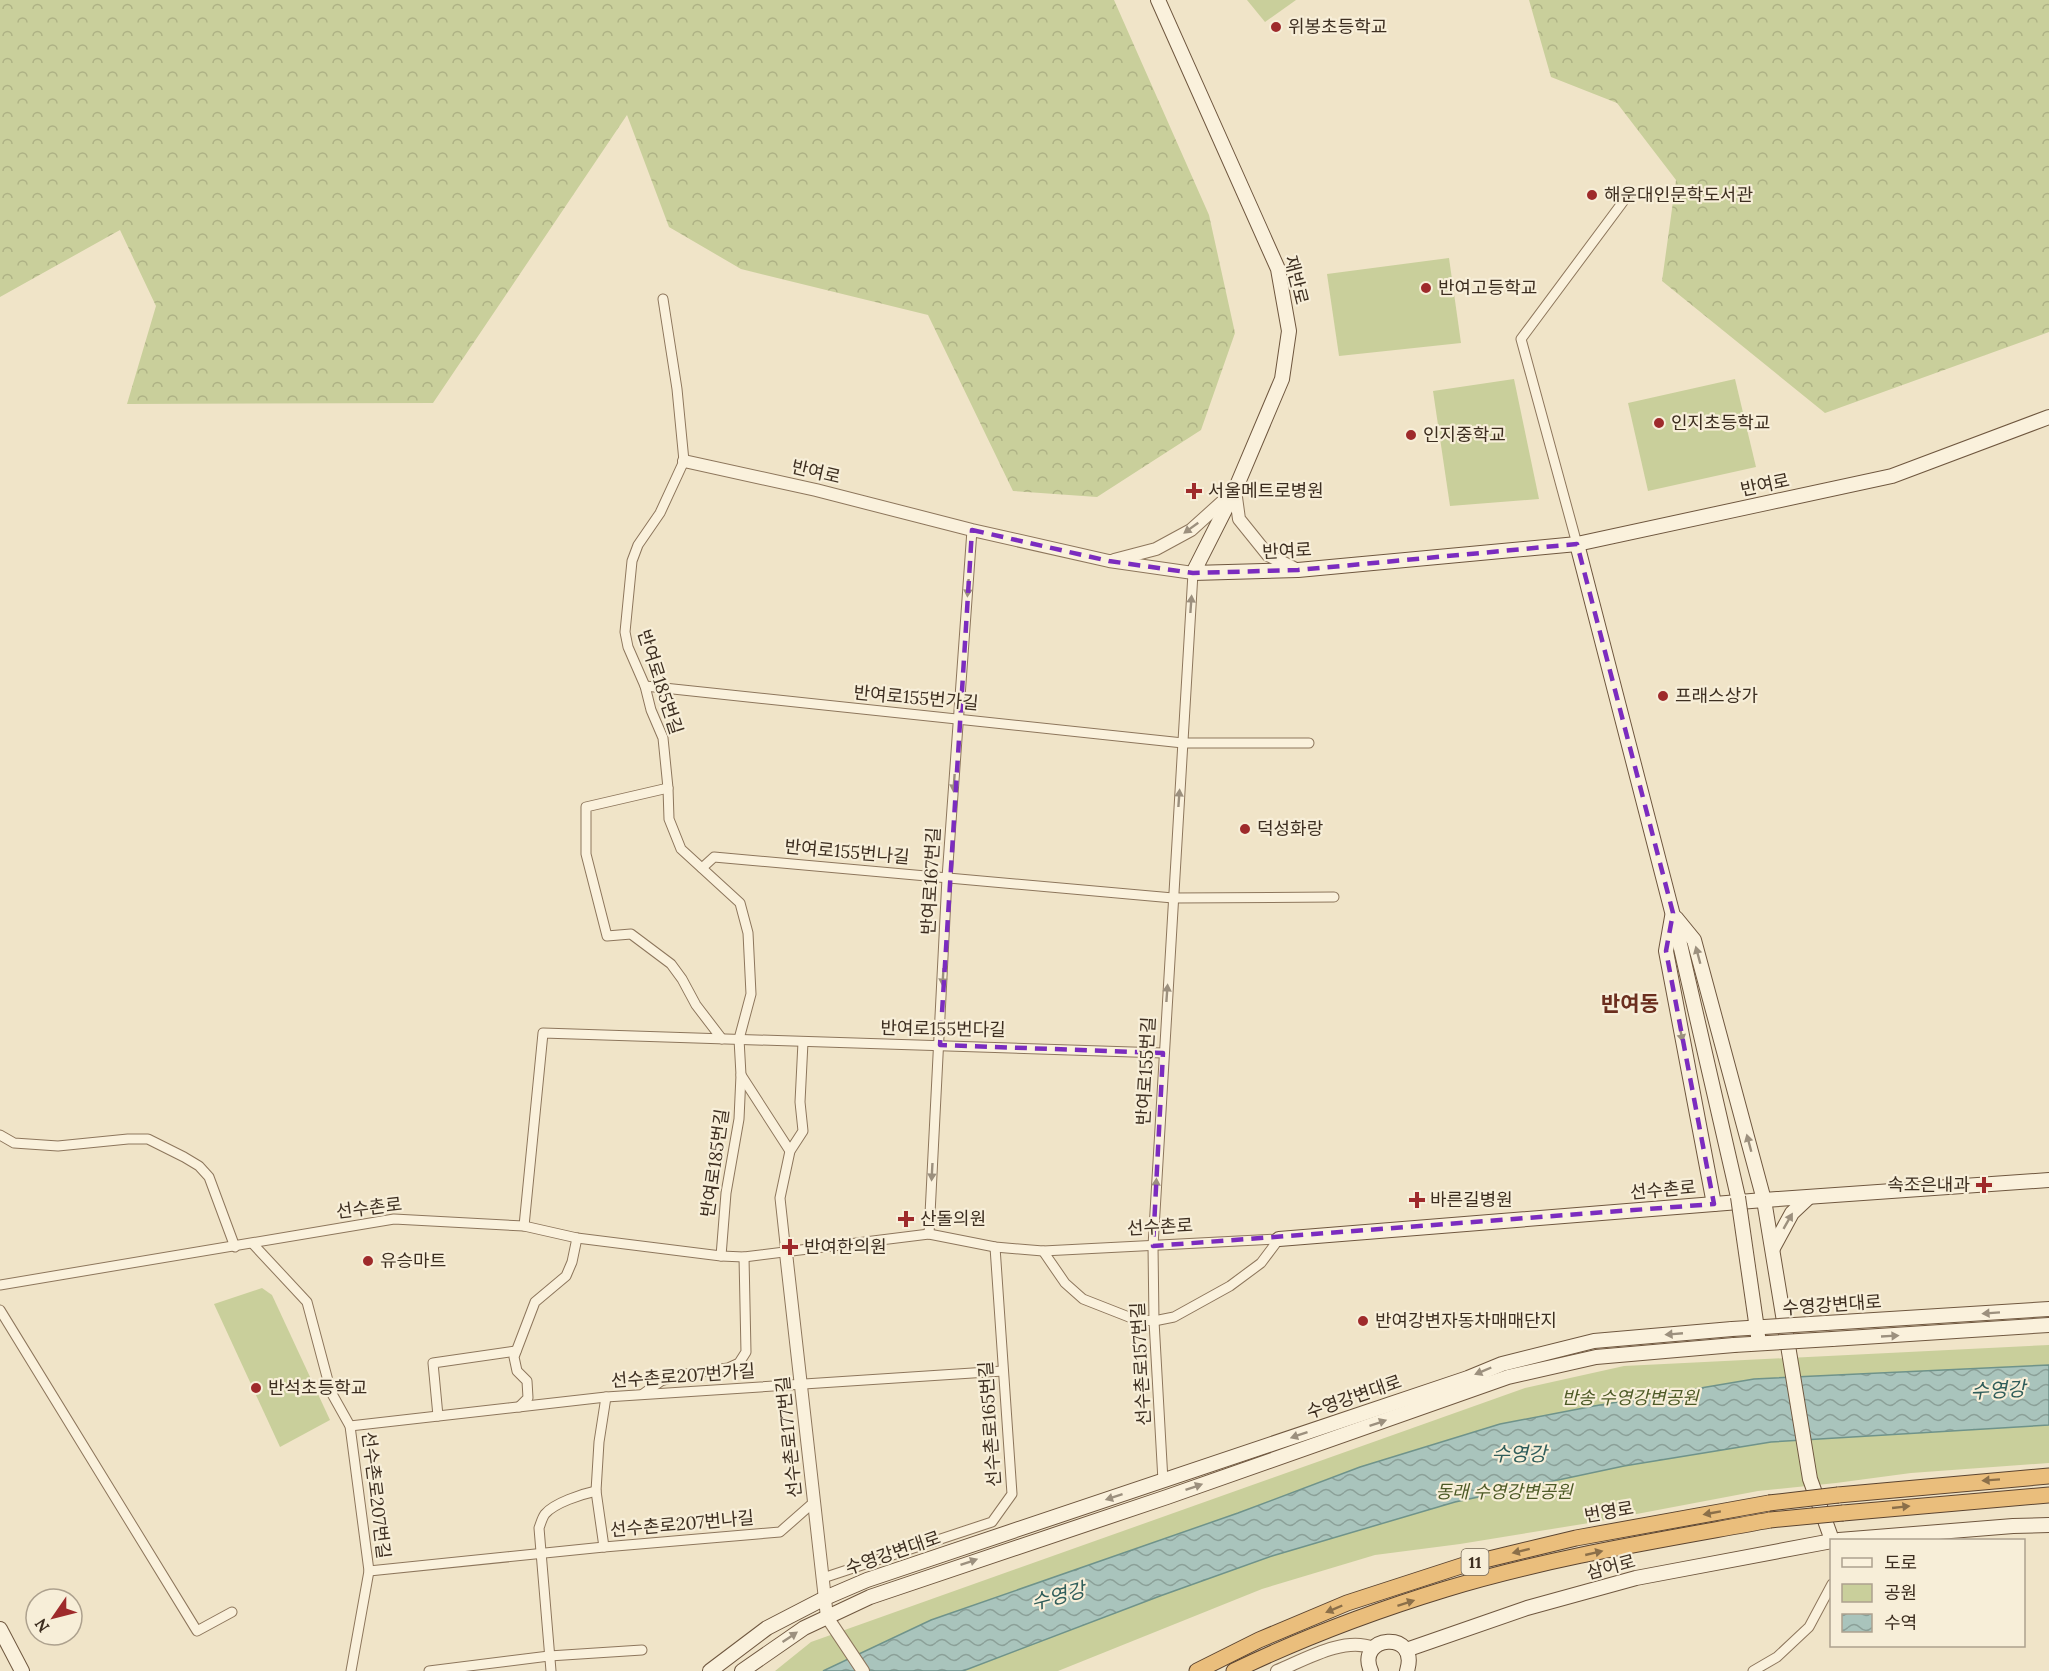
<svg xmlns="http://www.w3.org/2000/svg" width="2049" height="1671" font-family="Lora,'Noto Sans KR',serif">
  <defs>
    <pattern id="forest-crowns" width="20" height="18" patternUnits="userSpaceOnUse" patternTransform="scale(1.5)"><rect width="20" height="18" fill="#c9cf9b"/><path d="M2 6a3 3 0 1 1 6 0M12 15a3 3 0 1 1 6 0" fill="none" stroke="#aeb285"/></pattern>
    <pattern id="water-waves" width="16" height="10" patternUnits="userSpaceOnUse" patternTransform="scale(1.5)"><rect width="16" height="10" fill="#a9c4bc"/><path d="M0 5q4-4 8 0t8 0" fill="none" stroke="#8ba098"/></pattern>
  </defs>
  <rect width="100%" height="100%" fill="#f0e4c8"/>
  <g fill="url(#forest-crowns)">
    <polygon points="0,0 1114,0 1209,215 1235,333 1201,430 1097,497 1013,491 928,315 741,269 669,227 627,115 433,403 127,404 156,306 120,230 0,297"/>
    <polygon points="1529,0 2049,0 2049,332 1825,413 1662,281 1676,180 1617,103 1551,77"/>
  </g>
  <g fill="#c9cf9b">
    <polygon points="1247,0 1296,0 1265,22"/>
    <polygon points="1449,258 1461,343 1339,356 1327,274"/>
    <polygon points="1514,379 1539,499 1450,506 1433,391"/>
    <polygon points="1735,379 1756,467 1648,491 1628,403"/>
    <polygon points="262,1288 272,1295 330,1420 280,1447 214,1304"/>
    <polygon points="2049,1345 2049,1463 1911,1473 1836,1483 1758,1491 1589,1523 1460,1544 1375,1555 1262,1589 1058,1671 775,1671 811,1642 1525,1388 1624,1366"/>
  </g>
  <polygon fill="url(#water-waves)" stroke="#6f938a" stroke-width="1.5" points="2049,1365 2049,1425 1771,1442 1624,1466 1455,1502 1272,1556 1160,1596 963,1671 823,1671 931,1620 1238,1513 1360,1467 1500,1424 1594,1406 1754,1379"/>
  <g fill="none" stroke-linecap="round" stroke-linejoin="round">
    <defs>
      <g id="minor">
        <polyline points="663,299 677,389 684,461 660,513 638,545 632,561 625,632 628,647 645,686 651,710 663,738 668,788 669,819 681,849 740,903 748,933 751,994 739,1039 741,1075 739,1119 726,1193 721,1256"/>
        <polyline points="1577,544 1521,339 1631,191"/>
        <polyline points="645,686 1183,743 1309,743"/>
        <polyline points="668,788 586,807 586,854 607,936 631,934 671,964 682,979 696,1005 722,1039"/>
        <polyline points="702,868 714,857 1173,898 1334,897"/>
        <polyline points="741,1075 790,1151"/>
        <polyline points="0,1135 14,1143 58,1146 128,1139 148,1139 184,1157 199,1166 209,1177 235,1247"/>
        <polyline points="524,1226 543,1033 1163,1053"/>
        <polyline points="929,1234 947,878 972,530"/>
        <polyline points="253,1244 307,1302 331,1392 350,1426 369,1571 351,1671"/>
        <polyline points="1043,1251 1065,1283 1083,1299 1134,1319 1154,1321 1174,1317 1230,1286 1261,1263 1279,1239"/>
        <polyline points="786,1253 780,1198 790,1151 803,1131 800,1102 803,1042"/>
        <polyline points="0,1285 394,1219 524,1226 577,1238 721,1256 744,1257 929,1234 995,1247 1043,1251 1279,1239"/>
        <polyline points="0,1310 197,1631 232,1612"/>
        <polyline points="643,1394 661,1381 680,1375 728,1368 739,1363 746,1352 744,1257"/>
        <polyline points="519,1407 528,1398 527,1381 517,1371 514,1357 535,1302 566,1276 572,1262 577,1238"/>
        <polyline points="438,1416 433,1363 516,1351"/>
        <polyline points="350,1426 606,1397 1003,1371"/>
        <polyline points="1163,1481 1154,1321 1153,1246 1193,573"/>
        <polyline points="604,1547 596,1491 599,1442 606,1397"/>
        <polyline points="369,1571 604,1547 780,1532 814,1502"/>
        <polyline points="823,1578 992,1522 1012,1494 995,1247"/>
        <polyline points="429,1671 549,1656 642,1650"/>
        <path d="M551 1671 539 1528C541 1523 542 1518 545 1514 554 1503 582 1494 596 1491"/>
        <polyline points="1753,1671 1777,1657 1809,1627 1832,1584"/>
      </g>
      <g id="tertiary">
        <polyline points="684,461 816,490 972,530 1109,561 1193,573"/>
        <polyline points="1235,490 1239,519 1268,555 1298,570"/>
        <polyline points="1114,560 1156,549 1191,530 1232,493"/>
        <polyline points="786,1253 827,1617 863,1671"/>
        <path d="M1277 1671C1304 1660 1344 1636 1373 1648"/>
      </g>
      <g id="secondary">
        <polyline points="1158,0 1278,269 1289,331 1282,379 1235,490 1193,573 1298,570 1577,544 1892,476 2049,417"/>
        <polyline points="1577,544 1677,931 1738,1197"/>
        <polyline points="1672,917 1666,951 1714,1204"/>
        <polyline points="1676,918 1694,940 1764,1200 1810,1479 1832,1540"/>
        <polyline points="1279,1239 1764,1200 2049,1180"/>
        <polyline points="1773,1248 1792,1213 1809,1197"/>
        <polyline points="1826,1323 2049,1309"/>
        <polyline points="1832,1339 2049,1325"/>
        <polyline points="1839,1540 2013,1526 2049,1525"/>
        <polyline points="0,1629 22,1671"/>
        <polyline points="1406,1650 1527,1608 1636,1578 1832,1541"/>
        <polyline points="710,1671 767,1628 825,1598 867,1580 1468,1378 1502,1364 1594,1341 1732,1329"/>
        <polyline points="742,1671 804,1628 870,1597 1167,1497 1508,1377 1596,1357 1734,1345"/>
        <path d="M1371 1671C1355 1635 1420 1629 1407 1671"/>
      </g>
      <g id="trunk">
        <polyline points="1838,1495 2049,1476"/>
        <polyline points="1843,1513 2049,1495"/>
        <polyline points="1197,1671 1259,1640 1347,1603 1464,1565 1576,1538 1769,1503"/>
        <path d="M1234 1671C1302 1638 1374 1611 1446 1589 1551 1557 1661 1540 1770 1520"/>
      </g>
    </defs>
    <use href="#minor" stroke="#8d765c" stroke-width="11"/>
    <use href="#tertiary" stroke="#8d765c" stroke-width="14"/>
    <use href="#secondary" stroke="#6f573f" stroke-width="16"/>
    <use href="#trunk" stroke="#5b4430" stroke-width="17"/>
    <use href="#minor" stroke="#faf1dc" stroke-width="9"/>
    <use href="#tertiary" stroke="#faf1dc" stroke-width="12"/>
    <use href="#secondary" stroke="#faf1dc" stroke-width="14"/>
    <use href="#trunk" stroke="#eabe7c" stroke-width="15"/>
    <defs>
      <g id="secondary-bridge">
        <polyline points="1738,1197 1759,1343"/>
        <polyline points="1732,1329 1826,1323"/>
        <polyline points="1734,1345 1832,1339"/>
      </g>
      <g id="trunk-bridge">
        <polyline points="1769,1503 1838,1495"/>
        <polyline points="1770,1520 1843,1513"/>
      </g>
    </defs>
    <use href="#secondary-bridge" stroke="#6f573f" stroke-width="16" stroke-linecap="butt"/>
    <use href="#trunk-bridge" stroke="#5b4430" stroke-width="17" stroke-linecap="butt"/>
    <use href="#secondary-bridge" stroke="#faf1dc" stroke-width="14"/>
    <use href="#trunk-bridge" stroke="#eabe7c" stroke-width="15"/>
  </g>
  <defs><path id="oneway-solid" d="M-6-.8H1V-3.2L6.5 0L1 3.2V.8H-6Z" transform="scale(1.5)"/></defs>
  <g fill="#9c907e">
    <use href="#oneway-solid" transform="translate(1191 528) rotate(144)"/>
    <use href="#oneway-solid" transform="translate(968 588) rotate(94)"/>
    <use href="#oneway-solid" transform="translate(1191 604) rotate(-86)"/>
    <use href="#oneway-solid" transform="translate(954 783) rotate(94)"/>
    <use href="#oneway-solid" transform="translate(1179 798) rotate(-86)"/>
    <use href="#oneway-solid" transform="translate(1698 955) rotate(-105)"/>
    <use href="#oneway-solid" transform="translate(943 977) rotate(93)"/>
    <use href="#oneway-solid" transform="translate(1167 993) rotate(-86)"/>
    <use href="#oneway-solid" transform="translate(1681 1033) rotate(79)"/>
    <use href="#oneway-solid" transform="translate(1749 1143) rotate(-105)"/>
    <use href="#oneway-solid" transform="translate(932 1172) rotate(93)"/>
    <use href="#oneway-solid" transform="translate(1156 1187) rotate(-87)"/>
    <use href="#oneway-solid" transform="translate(1788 1221) rotate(-60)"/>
    <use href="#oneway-solid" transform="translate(1991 1313) rotate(176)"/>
    <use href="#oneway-solid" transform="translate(1674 1334) rotate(175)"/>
    <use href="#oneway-solid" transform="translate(1890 1336) rotate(-3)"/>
    <use href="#oneway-solid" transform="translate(1483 1371) rotate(157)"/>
    <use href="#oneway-solid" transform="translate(1378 1423) rotate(-19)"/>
    <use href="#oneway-solid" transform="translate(1299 1435) rotate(161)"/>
    <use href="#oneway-solid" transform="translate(1194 1487) rotate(-19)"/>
    <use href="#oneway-solid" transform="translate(1114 1497) rotate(162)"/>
    <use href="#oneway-solid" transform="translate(969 1562) rotate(-19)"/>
    <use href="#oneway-solid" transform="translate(790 1637) rotate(-34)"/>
  </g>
  <g fill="#8b6f49">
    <use href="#oneway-solid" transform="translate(1991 1480) rotate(176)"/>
    <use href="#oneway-solid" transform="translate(1901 1507) rotate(-6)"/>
    <use href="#oneway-solid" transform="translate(1712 1513) rotate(170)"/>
    <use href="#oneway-solid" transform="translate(1521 1551) rotate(166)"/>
    <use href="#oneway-solid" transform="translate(1594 1553) rotate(-13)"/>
    <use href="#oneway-solid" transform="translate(1406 1603) rotate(-18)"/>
    <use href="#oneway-solid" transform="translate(1334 1609) rotate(157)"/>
  </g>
  <path fill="none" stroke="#7b2cbf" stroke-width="4.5" stroke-dasharray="12 8" stroke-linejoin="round" d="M972 530 1109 561 1193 573 1298 570 1577 544 1673 913 1666 951 1714 1204 1153 1246 1163 1053 940 1045Z"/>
  <g fill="#9e2a2b" stroke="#f7eed8" stroke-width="2">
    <circle cx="1276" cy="27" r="6"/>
    <circle cx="1592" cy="195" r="6"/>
    <circle cx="1426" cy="288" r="6"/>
    <circle cx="1659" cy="423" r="6"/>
    <circle cx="1411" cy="435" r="6"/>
    <path d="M1191 482h6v6h6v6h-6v6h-6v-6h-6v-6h6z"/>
    <circle cx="1663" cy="696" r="6"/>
    <circle cx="1245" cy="829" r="6"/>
    <path d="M1981 1176h6v6h6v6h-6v6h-6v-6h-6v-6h6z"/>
    <path d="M1414 1191h6v6h6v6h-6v6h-6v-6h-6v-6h6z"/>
    <path d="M903 1210h6v6h6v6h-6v6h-6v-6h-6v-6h6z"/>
    <path d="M787 1238h6v6h6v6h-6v6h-6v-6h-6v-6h6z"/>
    <circle cx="368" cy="1261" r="6"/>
    <circle cx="1363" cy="1321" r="6"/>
    <circle cx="256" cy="1388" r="6"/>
  </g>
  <g text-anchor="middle" stroke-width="4.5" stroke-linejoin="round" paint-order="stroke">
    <rect fill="#f7eed8" stroke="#756857" stroke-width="1.5" x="1461.5" y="1549" width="27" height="26" rx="4.5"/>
    <g font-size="16" font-weight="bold" fill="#3d2e20">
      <text x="1475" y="1568">11</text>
    </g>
    <g font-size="18" fill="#3d2e20" stroke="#f7eed8" text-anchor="start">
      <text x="1288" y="33">위봉초등학교</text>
      <text x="1604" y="201">해운대인문학도서관</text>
      <text x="1438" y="294">반여고등학교</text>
      <text x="1671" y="429">인지초등학교</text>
      <text x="1423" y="441">인지중학교</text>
      <text x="1208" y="497">서울메트로병원</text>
      <text x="1675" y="702">프래스상가</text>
      <text x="1257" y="835">덕성화랑</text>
      <text x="1970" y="1191" text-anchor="end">속조은내과</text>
      <text x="1430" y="1206">바른길병원</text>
      <text x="920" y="1225">산돌의원</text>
      <text x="804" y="1253">반여한의원</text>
      <text x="380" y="1267">유승마트</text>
      <text x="1375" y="1327">반여강변자동차매매단지</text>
      <text x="268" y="1394">반석초등학교</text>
    </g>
    <g font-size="18" fill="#3d2e20" stroke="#f7eed8">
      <text transform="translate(1296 280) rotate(76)" y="6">재반로</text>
      <text transform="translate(816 472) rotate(13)" y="6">반여로</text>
      <text transform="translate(1765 485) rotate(-12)" y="6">반여로</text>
      <text transform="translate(1287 551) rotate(-3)" y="6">반여로</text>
      <text transform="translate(660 682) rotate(72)" y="6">반여로185번길</text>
      <text transform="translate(916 698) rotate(5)" y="6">반여로155번가길</text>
      <text transform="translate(847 852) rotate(5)" y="6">반여로155번나길</text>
      <text transform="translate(931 881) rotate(-87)" y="6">반여로167번길</text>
      <text transform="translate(943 1029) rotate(1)" y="6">반여로155번다길</text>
      <text transform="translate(1146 1071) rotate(-87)" y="6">반여로155번길</text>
      <text transform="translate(715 1163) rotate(-82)" y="6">반여로185번길</text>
      <text transform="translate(1663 1190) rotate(-5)" y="6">선수촌로</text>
      <text transform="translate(369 1208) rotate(-7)" y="6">선수촌로</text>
      <text transform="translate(1160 1227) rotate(-3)" y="6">선수촌로</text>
      <text transform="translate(1832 1305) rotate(-4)" y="6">수영강변대로</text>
      <text transform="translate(1141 1364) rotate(-93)" y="6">선수촌로157번길</text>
      <text transform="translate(683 1376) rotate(-4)" y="6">선수촌로207번가길</text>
      <text transform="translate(1354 1397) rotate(-19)" y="6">수영강변대로</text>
      <text transform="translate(990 1424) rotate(-94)" y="6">선수촌로165번길</text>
      <text transform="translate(789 1437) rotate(-96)" y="6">선수촌로177번길</text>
      <text transform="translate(376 1495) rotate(83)" y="6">선수촌로207번길</text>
      <text transform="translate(1609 1512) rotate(-10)" y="6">번영로</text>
      <text transform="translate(682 1524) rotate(-5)" y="6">선수촌로207번나길</text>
      <text transform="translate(893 1553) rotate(-19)" y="6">수영강변대로</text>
      <text transform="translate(1611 1567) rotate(-15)" y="6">삼어로</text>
    </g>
    <g font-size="18" font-style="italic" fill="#4d5a26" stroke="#f7eed8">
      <text x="1630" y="1404">반송 수영강변공원</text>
      <text x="1504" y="1498">동래 수영강변공원</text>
    </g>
    <g font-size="20" font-style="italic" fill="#2f5d5a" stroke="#f7eed8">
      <text transform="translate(1998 1390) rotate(-3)" y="7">수영강</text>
      <text x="1519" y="1461">수영강</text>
      <text transform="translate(1058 1596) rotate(-15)" y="7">수영강</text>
    </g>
    <g font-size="21" font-weight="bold" fill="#6b2e1e" stroke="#f7eed8">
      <text x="1630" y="1011">반여동</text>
    </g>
  </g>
  <rect x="1830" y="1539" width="195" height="108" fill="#f7eed8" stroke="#ada18e" stroke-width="1.5"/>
  <rect x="1842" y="1558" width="30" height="9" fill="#faf1dc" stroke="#ada18e" stroke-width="1.5"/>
  <text x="1884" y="1569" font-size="18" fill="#3d2e20">도로</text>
  <rect x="1842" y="1584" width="30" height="18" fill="#c9cf9b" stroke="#ada18e" stroke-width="1.5"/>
  <text x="1884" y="1599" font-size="18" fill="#3d2e20">공원</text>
  <rect x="1842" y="1614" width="30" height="18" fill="url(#water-waves)" stroke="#ada18e" stroke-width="1.5"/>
  <text x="1884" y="1629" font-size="18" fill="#3d2e20">수역</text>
  <g transform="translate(54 1617) rotate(235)"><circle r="28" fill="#f7eed8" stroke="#ada18e" stroke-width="1.5"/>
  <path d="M0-4.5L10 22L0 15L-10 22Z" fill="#9e2a2b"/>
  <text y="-9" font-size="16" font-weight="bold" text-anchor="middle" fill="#3d2e20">N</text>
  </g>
</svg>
